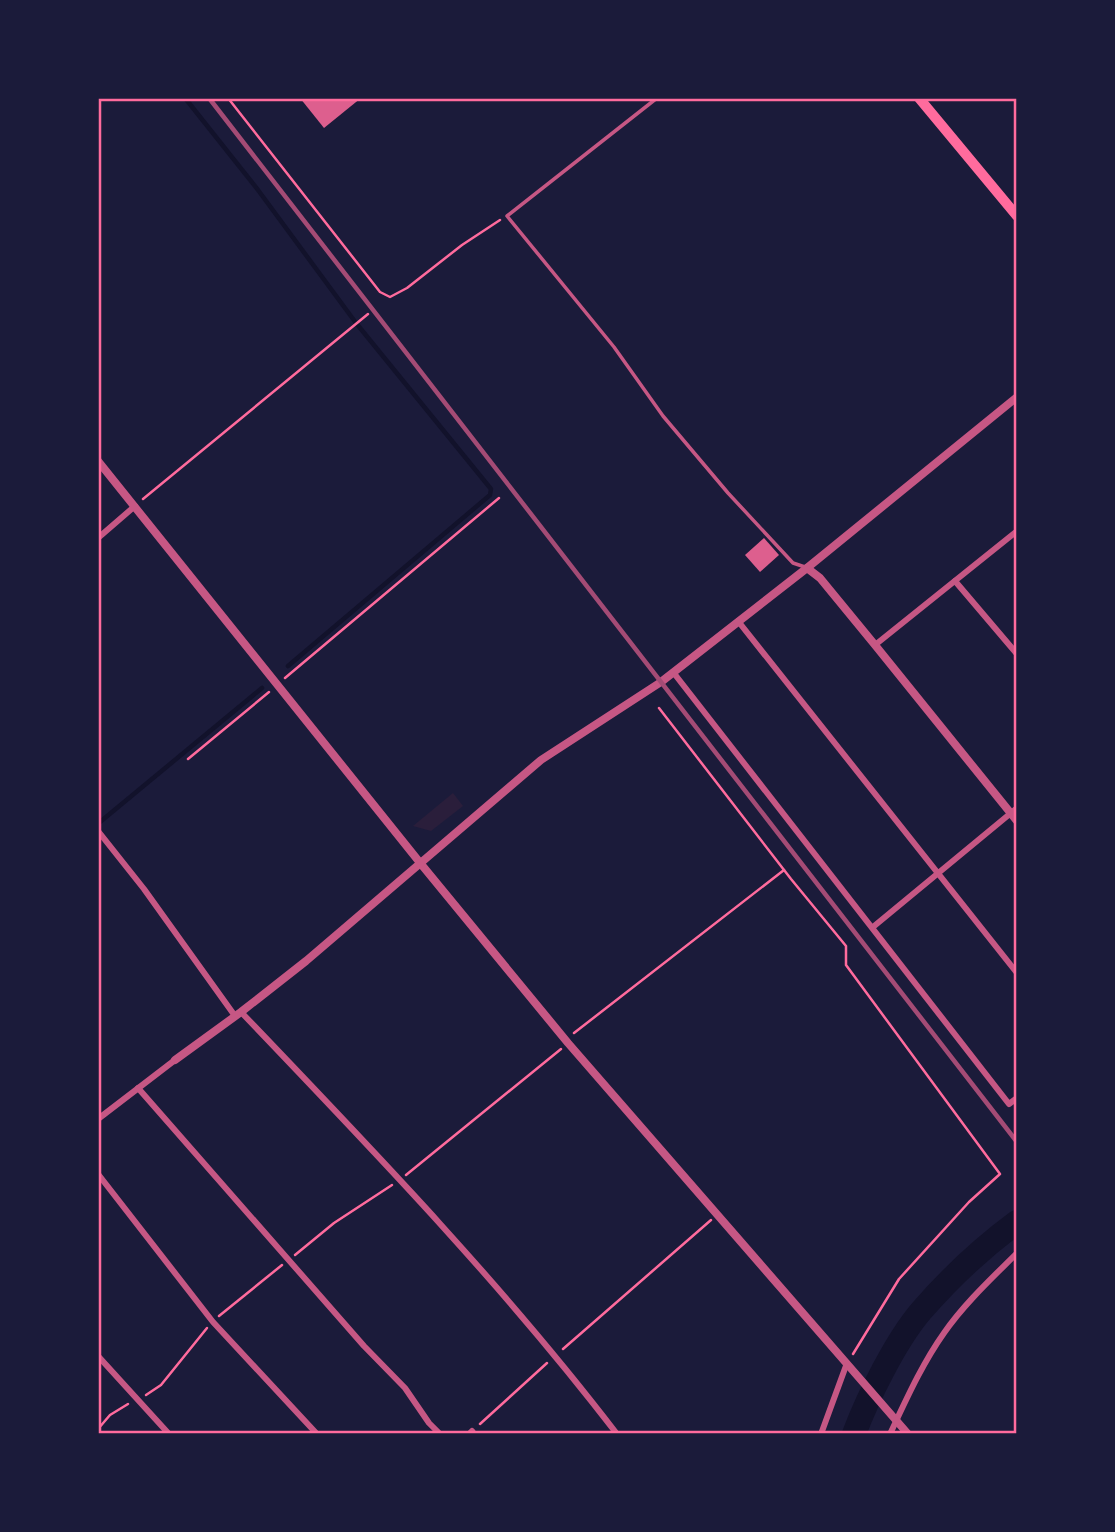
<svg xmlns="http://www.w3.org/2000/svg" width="1115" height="1532" font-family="Rubik,sans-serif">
  <rect width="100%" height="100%" fill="#1b1b3a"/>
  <polygon fill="#2a1e3b" points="453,793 463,806 431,831 413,826"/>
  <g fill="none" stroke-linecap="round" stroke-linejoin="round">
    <g stroke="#12122b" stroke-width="4.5">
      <polyline points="185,98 258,190 356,323 491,489 490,495 288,666"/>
      <polyline points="100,822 262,688"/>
    </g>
    <path stroke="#12122b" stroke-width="24" d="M854 1434C868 1397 896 1340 922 1310 950 1278 983 1247 1017 1222"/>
  </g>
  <g fill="#dd5f8e">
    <polygon points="300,98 361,98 324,128"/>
    <polygon points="764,538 779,555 760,572 745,555"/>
  </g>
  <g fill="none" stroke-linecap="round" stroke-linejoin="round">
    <g stroke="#ff6b9d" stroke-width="2.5">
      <polyline points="228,98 380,292 390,297 407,288 462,245 500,220"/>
      <polyline points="143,499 368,314"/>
      <polyline points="285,678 499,498"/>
      <polyline points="659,708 791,879 846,946 846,965 1000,1174 969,1202 899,1279 853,1354"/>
      <polyline points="188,759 269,692"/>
      <polyline points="574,1033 784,870"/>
      <polyline points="406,1175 561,1049"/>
      <polyline points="295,1255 334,1223 392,1185"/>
      <polyline points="219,1316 282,1265"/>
      <polyline points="563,1349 711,1220"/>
      <polyline points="146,1395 161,1385 207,1328"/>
      <polyline points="480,1424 547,1363"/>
      <polyline points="98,1429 110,1415 128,1404"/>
    </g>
    <polyline stroke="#c65784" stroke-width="3.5" points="657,98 507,216 614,347 663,416 728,493 793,563 805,567"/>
    <g stroke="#c65784" stroke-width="6">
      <polyline points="98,538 135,506"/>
      <polyline points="955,581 1017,654"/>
      <polyline points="738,621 1017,973"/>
      <polyline points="875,645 1017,531"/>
      <polyline points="673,672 1009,1104 1017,1098"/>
      <polyline points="98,831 144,889 235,1016"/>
      <polyline points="873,927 1017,808"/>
      <path d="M241 1012C371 1148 502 1284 617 1434"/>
      <polyline points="138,1088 364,1346 405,1388 429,1423 440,1434"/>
      <polyline points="98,1119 175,1060"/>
      <polyline points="98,1174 213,1322 317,1434"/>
      <polyline points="98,1356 169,1434"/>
      <polyline points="469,1434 472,1431 474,1434"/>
      <polyline points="821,1434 847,1363"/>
      <path d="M890 1434C906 1400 922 1364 944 1333 964 1304 992 1278 1017 1253"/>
    </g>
    <g stroke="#c65784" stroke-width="8">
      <polyline points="98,461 421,864 568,1043 908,1434"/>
      <polyline points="807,568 820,578 875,645 1017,821"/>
      <polyline points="175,1060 241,1012 306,961 541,760 661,682 807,568 1017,397"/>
    </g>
    <polyline stroke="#ff6b9d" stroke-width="10" points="919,98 1017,216"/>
    <polyline stroke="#a44b75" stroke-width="4.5" points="209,98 1017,1142"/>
  </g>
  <rect width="1115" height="1532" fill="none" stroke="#1b1b3a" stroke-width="200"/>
  <rect x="100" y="100" width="915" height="1332" fill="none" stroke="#ff6b9d" stroke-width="2.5"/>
</svg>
